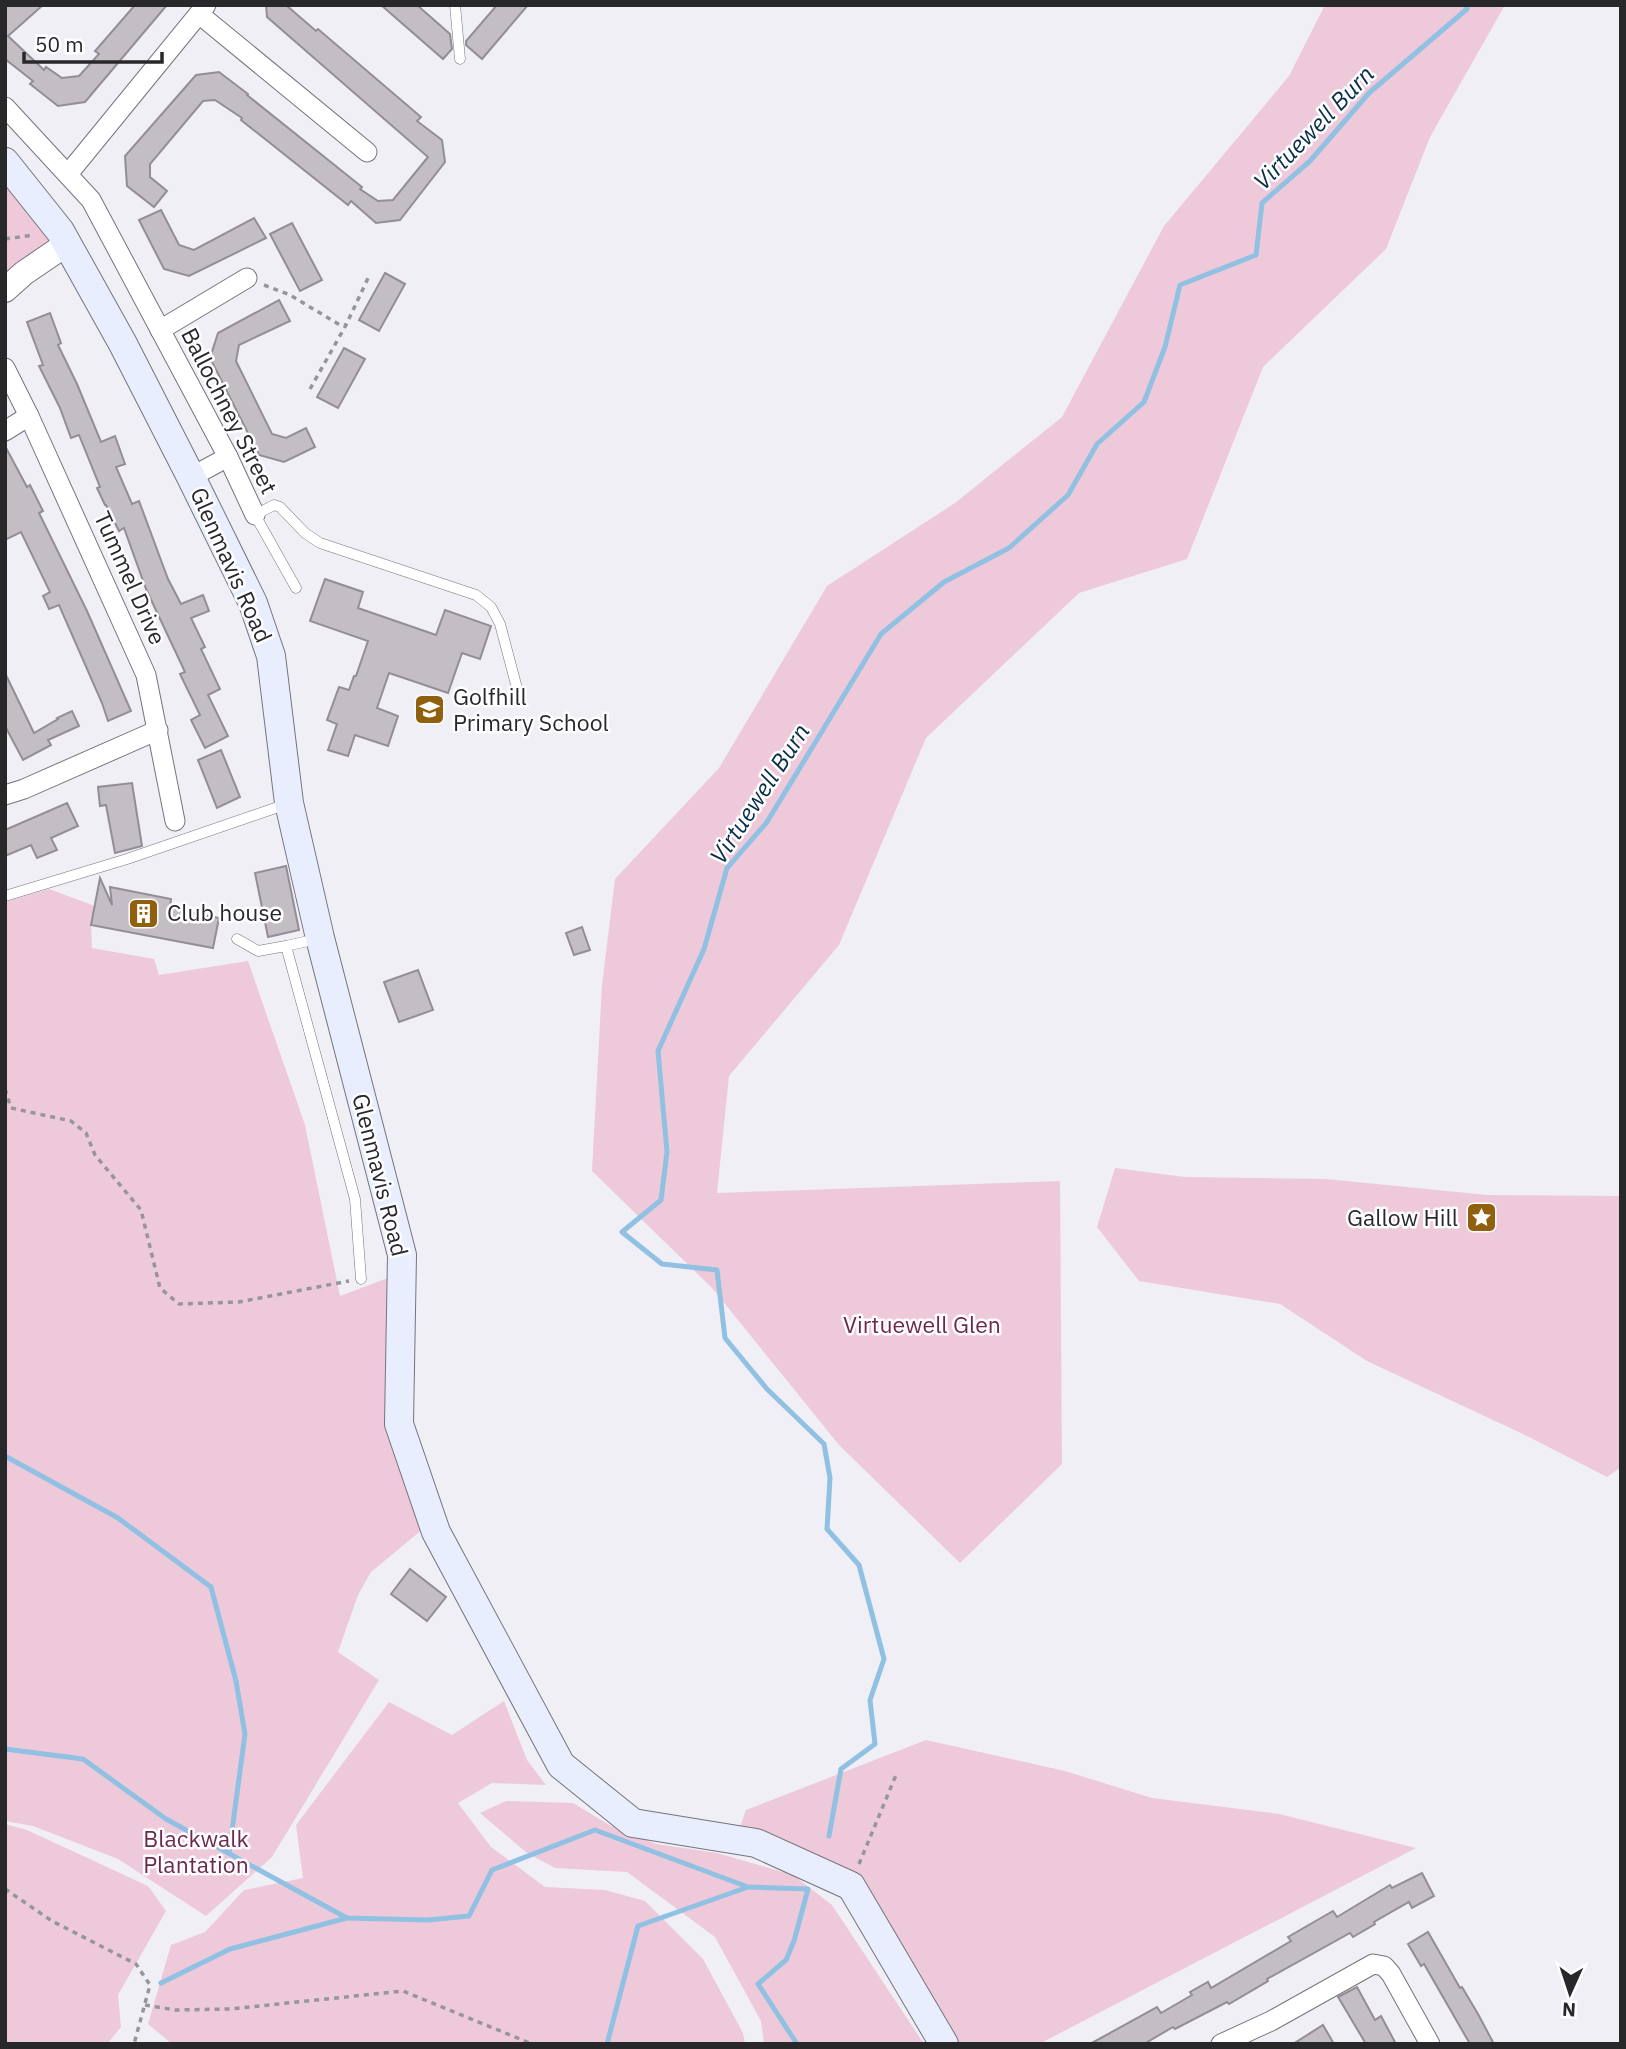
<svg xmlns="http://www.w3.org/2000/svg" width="1626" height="2049" font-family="'IBM Plex Sans',sans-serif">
  <rect width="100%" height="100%" fill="#f0eff6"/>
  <g fill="#eec9d9">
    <polygon points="1325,5 1505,5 1430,137 1386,249 1263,367 1187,559 1079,593 926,738 839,945 729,1076 717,1193 1060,1181 1062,1464 960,1563 839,1445 713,1289 592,1171 602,985 615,879 719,768 827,586 955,503 1062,417 1164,226 1289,76"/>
    <polygon points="5,183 57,245 5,282"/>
    <polygon points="49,889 95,906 91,925 92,948 154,959 159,975 248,961 305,1125 340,1296 388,1278 423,1529 371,1572 358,1595 338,1652 379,1680 272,1857 206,1916 118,1859 33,1826 5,1821 5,902"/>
    <polygon points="1115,1168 1185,1177 1326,1179 1487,1195 1621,1196 1621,1467 1607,1477 1527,1436 1367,1361 1280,1304 1139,1281 1097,1227"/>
    <polygon points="504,1701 527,1760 546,1785 492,1783 458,1803 491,1847 545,1887 605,1890 645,1901 703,1959 743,2033 745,2044 172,2044 148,2024 171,1945 205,1932 244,1890 303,1878 296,1825 389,1702 452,1735"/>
    <polygon points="926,1740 1065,1771 1152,1798 1279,1814 1416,1848 1039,2044 957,2044 865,1890 739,1830 746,1810"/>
    <polygon points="506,1801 573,1803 611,1826 656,1844 717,1853 793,1875 832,1905 924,2044 764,2044 761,2021 715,1937 627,1872 555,1868 527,1853 480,1813"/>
    <polygon points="5,1824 27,1830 148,1886 166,1911 118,1995 121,2027 107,2044 5,2044"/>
  </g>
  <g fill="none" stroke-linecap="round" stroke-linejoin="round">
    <g stroke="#90c1e3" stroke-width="5">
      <polyline points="5,1456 118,1518 211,1587 236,1681 245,1734 229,1853"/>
      <polyline points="5,1749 83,1759 166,1819 347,1918 428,1920 469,1916 492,1870 595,1830 748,1887 808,1889 794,1941 786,1960 758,1984 797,2044"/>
      <polyline points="829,1836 841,1769 875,1744 870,1700 884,1659 859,1565 827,1529 830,1478 824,1444 767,1389 725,1338 717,1270 662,1264 622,1232 661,1200 667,1152 658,1051 704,949 727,868 767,822 881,634 944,582 1009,548 1068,495 1097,444 1144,402 1165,347 1180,285 1256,255 1262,203 1310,161 1369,93 1467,9 1466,5"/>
      <polyline points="161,1983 230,1949 347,1918"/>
      <polyline points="607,2044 638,1926 748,1887"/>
    </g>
  </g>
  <g fill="#c3bec4" stroke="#938e93" stroke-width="2">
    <polygon points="5,5 43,5 8,36 44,70 46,67 62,78 79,76 99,54 95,51 135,5 167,5 85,102 58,106 30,84 33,81 5,59"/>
    <polygon points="266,5 286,5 316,31 318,29 421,117 417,121 442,140 445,162 400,220 376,223 351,201 348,205 241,120 242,118 215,100 203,101 150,164 150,177 167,191 154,207 127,186 125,156 196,75 219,72 248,94 247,95 362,187 360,189 378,201 393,200 428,157 267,17"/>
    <polygon points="381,5 417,5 450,34 452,49 443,59"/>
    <polygon points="497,5 528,5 482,59 466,45 466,41"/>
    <polygon points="161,210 179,245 194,250 254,218 266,238 189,276 164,269 139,220"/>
    <polygon points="292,223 322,280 300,291 270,234"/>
    <polygon points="385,273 405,284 379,331 359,320"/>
    <polygon points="279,300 290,321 239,345 236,361 272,434 286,438 306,428 315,447 284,462 259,455 210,358 218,333"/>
    <polygon points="50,313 61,343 58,345 77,384 101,442 115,436 125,464 116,467 132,504 139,501 168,579 181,604 203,595 209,611 191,618 205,647 201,649 220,689 208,695 228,736 205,748 191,720 200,715 180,674 185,672 146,589 124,528 119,531 106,505 105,505 97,488 100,487 79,435 71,438 60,408 39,366 43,365 27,322"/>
    <polygon points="344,348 365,359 338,408 317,397"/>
    <polygon points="5,446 27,487 30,485 43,511 39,513 87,611 131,711 108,721 102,703 59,605 49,609 43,596 50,592 21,532 5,540"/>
    <polygon points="325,579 363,592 358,608 436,635 445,610 491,626 480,659 462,653 448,693 389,673 377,708 398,716 388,746 355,735 348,756 328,750 337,724 327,720 339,687 349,690 354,676 356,676 368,641 310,621"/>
    <polygon points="5,673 34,733 58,719 57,718 72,711 79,726 48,740 51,745 23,760 5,726"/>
    <polygon points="221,750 240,797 217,808 198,760"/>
    <polygon points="132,783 142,846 115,853 106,805 100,806 98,787"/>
    <polygon points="67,803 78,826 51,838 57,850 37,858 31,845 5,856 5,830"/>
    <polygon points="286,866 299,930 268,937 255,873"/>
    <polygon points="100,878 112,905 110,887 171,899 170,908 219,918 213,948 91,925"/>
    <polygon points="582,927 590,950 574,955 566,933"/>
    <polygon points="418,970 433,1010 399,1022 384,982"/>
    <polygon points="410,1569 446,1597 427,1621 391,1594"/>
    <polygon points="1422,1873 1434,1896 1412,1908 1409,1902 1374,1922 1375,1924 1353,1937 1350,1933 1267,1979 1268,1981 1229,2004 1227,2002 1175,2029 1173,2027 1144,2044 1090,2044 1157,2007 1161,2013 1192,1995 1190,1992 1208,1982 1211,1988 1291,1941 1288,1937 1333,1911 1337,1917 1390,1885 1392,1888"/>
    <polygon points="1428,1932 1460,1988 1462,1987 1478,2014 1494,2044 1470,2044 1424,1964 1421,1966 1408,1944"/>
    <polygon points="1357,1987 1375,2020 1381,2016 1396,2044 1366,2044 1338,1997"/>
    <polygon points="1323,2025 1334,2044 1293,2044"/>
  </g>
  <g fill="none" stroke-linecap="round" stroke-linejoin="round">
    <defs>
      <g id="service">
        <polyline points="455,5 460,59"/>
        <polyline points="296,588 255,515 274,505 280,507 305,533 320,543 476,595 491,607 500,624 518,692"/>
        <polyline points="5,896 127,859 287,804"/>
        <polyline points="237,939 258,951 286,946"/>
        <polyline points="317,939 286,946 355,1199 361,1279"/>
      </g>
      <g id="minor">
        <polyline points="199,14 367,152"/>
        <polyline points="5,107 91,200 228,457 255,515"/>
        <polyline points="68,174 206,5"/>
        <polyline points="160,330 247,278"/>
        <polyline points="5,368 29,416 146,675 175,821"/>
        <polyline points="5,431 29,416"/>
        <polyline points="191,477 228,457"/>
        <polyline points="5,795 24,789 158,730"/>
        <polyline points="1221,2044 1271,2021 1373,1964 1384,1966 1391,1974 1430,2044"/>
      </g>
      <polyline id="tertiary" points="5,290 24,273 68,243"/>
      <polyline id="secondary" points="5,162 60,231 123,344 191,477 253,603 271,656 289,803 320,938 402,1255 399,1424 436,1532 561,1765 633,1823 756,1843 851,1886 944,2044"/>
    </defs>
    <use href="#service" stroke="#75747a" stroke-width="11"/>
    <use href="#minor" stroke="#75747a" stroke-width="21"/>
    <use href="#tertiary" stroke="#75747a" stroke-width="26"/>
    <use href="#secondary" stroke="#75747a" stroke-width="30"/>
    <g stroke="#96969a" stroke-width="3.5" stroke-dasharray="5 5" stroke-linecap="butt">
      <polyline points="5,239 34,235"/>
      <polyline points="264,285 290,295 340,325 346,325"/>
      <polyline points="310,389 346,325 370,274"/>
      <polyline points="5,1089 11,1108 71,1121 86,1133 95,1155 141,1210 160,1288 179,1304 239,1302 349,1281"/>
      <polyline points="859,1864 896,1775"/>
      <polyline points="5,1889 52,1921 136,1964 150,1985 134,2044"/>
      <polyline points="145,2005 175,2010 230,2009 403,1991 532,2044"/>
    </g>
    <use href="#service" stroke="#fff" stroke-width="10"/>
    <use href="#minor" stroke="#fff" stroke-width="19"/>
    <use href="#tertiary" stroke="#fff" stroke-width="24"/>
    <use href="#secondary" stroke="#e8eefe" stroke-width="28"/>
  </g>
  <defs>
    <symbol id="school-square" viewBox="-11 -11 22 22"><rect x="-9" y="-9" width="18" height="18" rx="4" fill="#91600e" stroke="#fefdff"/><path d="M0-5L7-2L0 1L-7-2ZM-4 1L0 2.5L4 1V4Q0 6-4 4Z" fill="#fff"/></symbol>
    <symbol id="building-square" viewBox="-11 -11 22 22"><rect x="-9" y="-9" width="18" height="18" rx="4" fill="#91600e" stroke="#fefdff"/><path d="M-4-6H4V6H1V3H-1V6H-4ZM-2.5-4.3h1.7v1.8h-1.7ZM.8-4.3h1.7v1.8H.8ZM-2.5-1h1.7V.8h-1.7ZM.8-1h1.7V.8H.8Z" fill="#fff"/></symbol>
    <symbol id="sight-square" viewBox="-11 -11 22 22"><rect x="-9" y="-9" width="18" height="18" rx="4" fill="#91600e" stroke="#fefdff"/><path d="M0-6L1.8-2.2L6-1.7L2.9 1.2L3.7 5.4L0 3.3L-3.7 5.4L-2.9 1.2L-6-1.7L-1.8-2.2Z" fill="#fff"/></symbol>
  </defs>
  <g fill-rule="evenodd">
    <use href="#school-square" x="412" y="692" width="35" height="35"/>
    <use href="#building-square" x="126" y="896" width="35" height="35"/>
    <use href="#sight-square" x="1464" y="1200" width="35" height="35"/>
  </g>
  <g text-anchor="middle" stroke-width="5" stroke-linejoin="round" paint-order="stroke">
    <g font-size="23" fill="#28282a" stroke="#fefdff">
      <text transform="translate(229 411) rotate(63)" y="8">Ballochney Street</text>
      <text transform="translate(231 565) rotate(66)" y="8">Glenmavis Road</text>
      <text transform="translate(130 578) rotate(66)" y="8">Tummel Drive</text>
      <text transform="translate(380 1175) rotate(76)" y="8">Glenmavis Road</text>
    </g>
    <g font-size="23" fill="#28282a" stroke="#fefdff" text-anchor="start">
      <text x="453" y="705">Golfhill<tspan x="453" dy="26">Primary School</tspan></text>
      <text x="167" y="921">Club house</text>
      <text x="1458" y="1226" text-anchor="end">Gallow Hill</text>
    </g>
    <g font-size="23" fill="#6b2a4c" stroke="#fefdff">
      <text x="922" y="1333">Virtuewell Glen</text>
      <text x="196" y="1847">Blackwalk<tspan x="196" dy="26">Plantation</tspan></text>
    </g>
    <g font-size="24" font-style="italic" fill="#062f47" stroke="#fefdff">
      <text transform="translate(1314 128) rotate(-46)" y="8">Virtuewell Burn</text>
      <text transform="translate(760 794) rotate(-57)" y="8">Virtuewell Burn</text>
    </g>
  </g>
  <rect width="1626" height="2049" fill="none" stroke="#28282a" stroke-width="14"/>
  <g transform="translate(1570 1993) rotate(183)" stroke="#fefdff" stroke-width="5" paint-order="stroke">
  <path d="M0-5L12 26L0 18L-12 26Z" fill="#28282a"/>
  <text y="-10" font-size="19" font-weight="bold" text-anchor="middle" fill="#28282a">N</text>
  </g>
  <path d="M24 52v10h138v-10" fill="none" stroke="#28282a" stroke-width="3.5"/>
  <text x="35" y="52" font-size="21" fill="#28282a" stroke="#fefdff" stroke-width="5" paint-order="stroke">50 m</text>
</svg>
